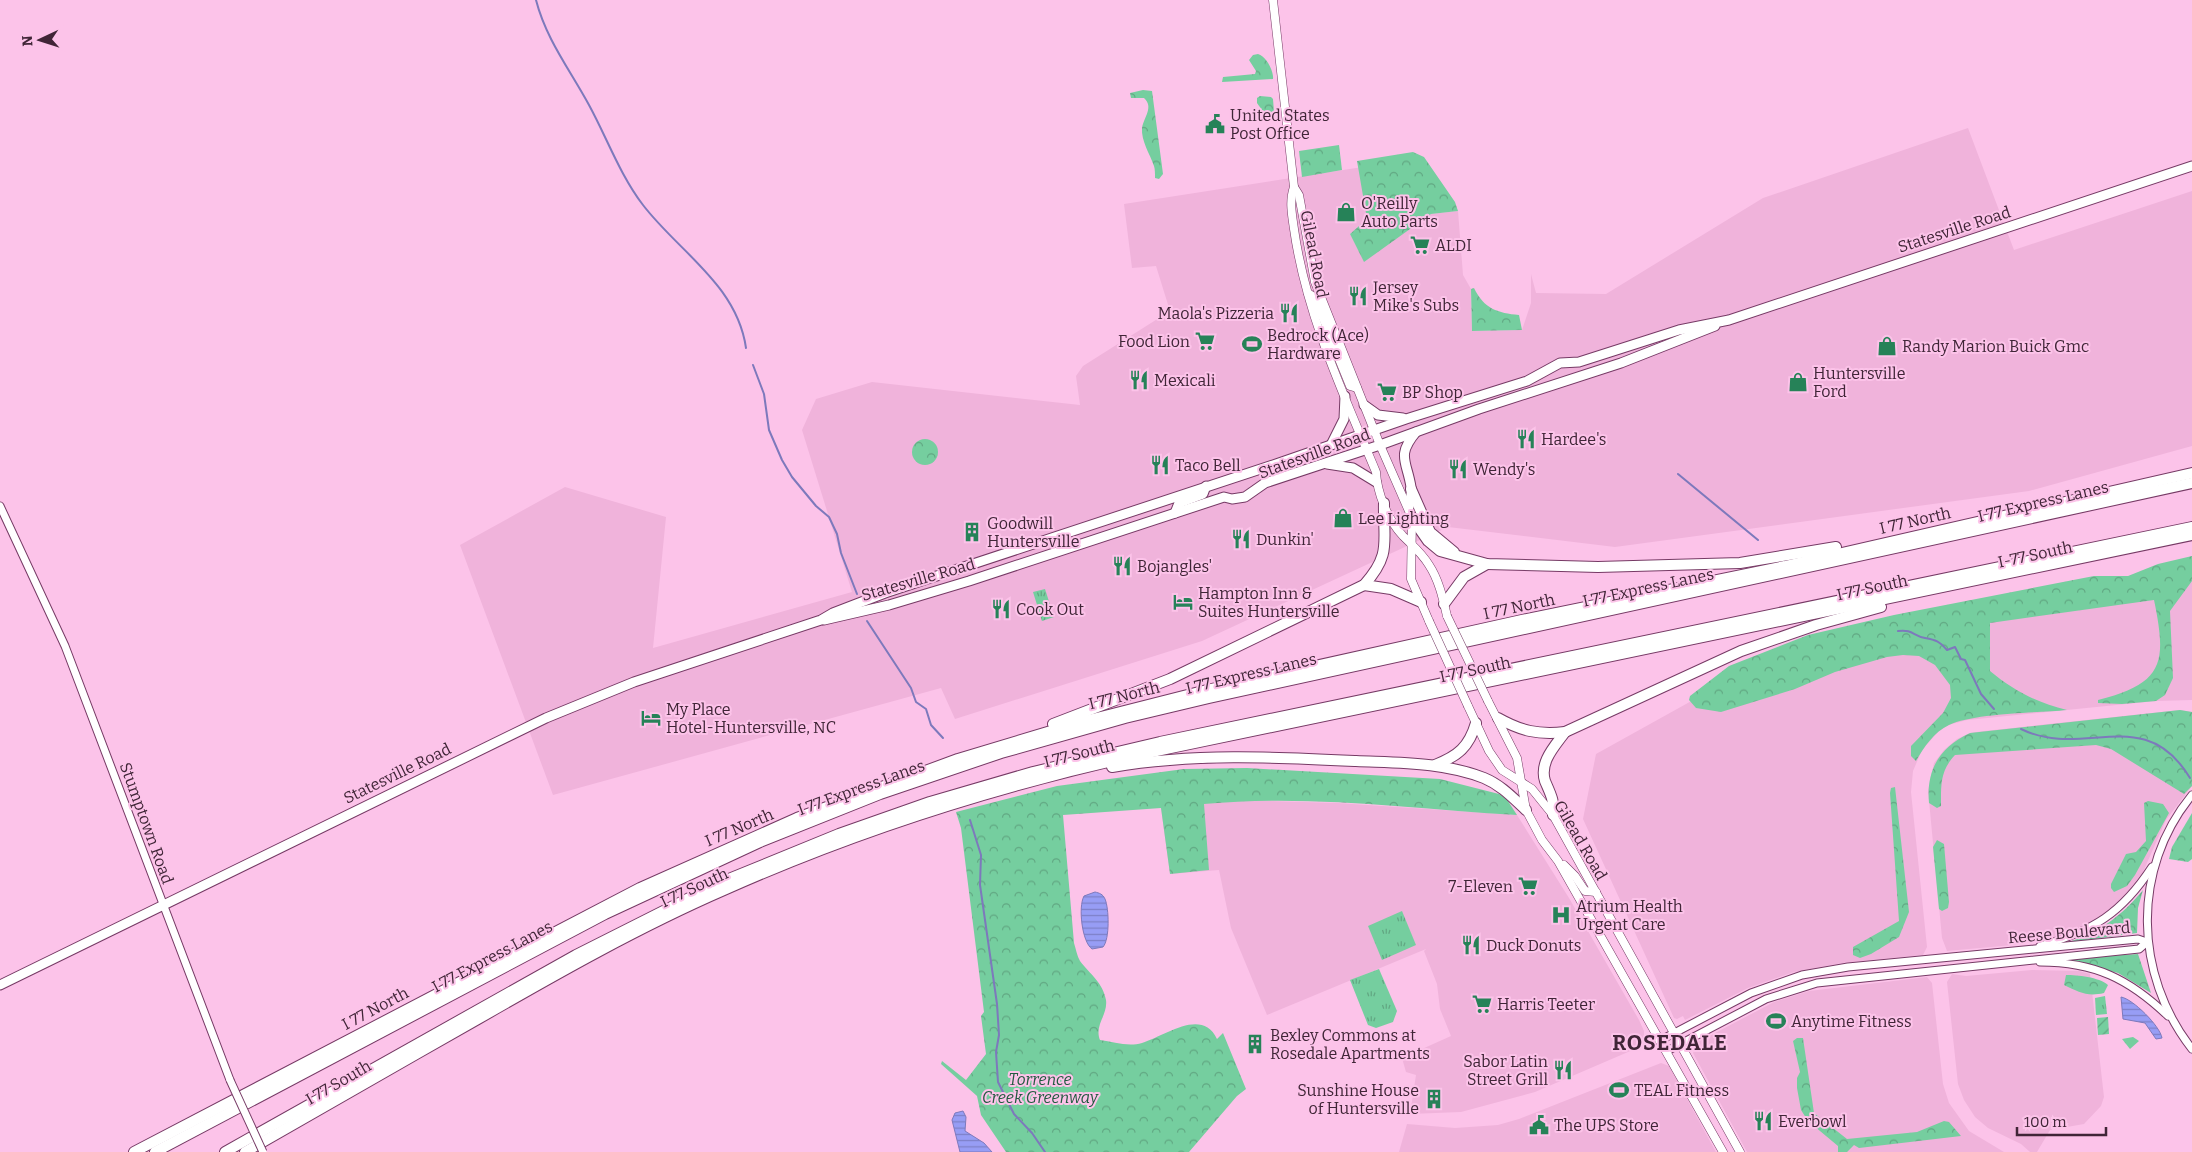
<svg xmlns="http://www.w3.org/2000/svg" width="2192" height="1152" font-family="Bitter,serif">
  <defs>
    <pattern id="grass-tufts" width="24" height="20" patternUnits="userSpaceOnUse" patternTransform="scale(1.25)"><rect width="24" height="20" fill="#75ce9f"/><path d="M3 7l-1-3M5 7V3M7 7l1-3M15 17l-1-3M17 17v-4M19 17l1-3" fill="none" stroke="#61a782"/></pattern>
    <pattern id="forest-crowns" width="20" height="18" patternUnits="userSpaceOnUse" patternTransform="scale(1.25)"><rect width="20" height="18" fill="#75ce9f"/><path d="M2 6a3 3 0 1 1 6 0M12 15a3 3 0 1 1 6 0" fill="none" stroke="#61a782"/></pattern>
    <pattern id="garden-furrows" width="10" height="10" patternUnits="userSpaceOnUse" patternTransform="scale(1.25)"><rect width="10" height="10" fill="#75ce9f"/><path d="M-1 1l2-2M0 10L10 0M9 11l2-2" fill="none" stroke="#61a782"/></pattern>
    <pattern id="water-rules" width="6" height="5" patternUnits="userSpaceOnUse" patternTransform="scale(1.25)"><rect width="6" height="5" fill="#979df5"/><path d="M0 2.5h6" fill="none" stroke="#7d80c7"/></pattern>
  </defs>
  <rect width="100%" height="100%" fill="#fcc3e9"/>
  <g fill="#f0b3db">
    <polygon points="1968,128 2014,250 2192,191 2192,446 2029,491 1615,547 1448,527 1202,641 955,719 941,688 553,795 460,545 565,487 666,517 653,648 852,592 802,430 816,399 872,382 1080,405 1076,376 1083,366 1170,311 1156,266 1132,268 1124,204 1382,164 1388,203 1350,234 1364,261 1431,214 1458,211 1463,275 1471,289 1472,331 1522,330 1531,303 1531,274 1536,293 1606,294 1763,198"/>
    <polygon points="2192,576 2192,700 2156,701 1967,720 1948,725 1938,732 1922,750 1913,771 1911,792 1927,947 1923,955 1842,963 1794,972 1748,988 1685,1020 1683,1016 1677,1019 1674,1018 1583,819 1596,754 1704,694 1756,674"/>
    <polygon points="2180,710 2192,712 2192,786 2166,820 2143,872 2122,899 2097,919 2064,934 2013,945 1947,951 1942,938 1928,790 1934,763 1944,750 1957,739 1970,733 1984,731"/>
    <polygon points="1241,800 1338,803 1517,815 1569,898 1639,1020 1644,1031 1644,1043 1642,1046 1535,1092 1461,1112 1410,1114 1416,1075 1406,1072 1402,1058 1451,1036 1440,1009 1437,984 1424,951 1426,949 1267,1015 1231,928 1219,870 1170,874 1161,808"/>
    <polygon points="2032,970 2079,971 2090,974 2104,1097 2101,1106 2084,1124 2050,1130 2037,1152 2030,1152 2021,1144 1988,1128 1975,1117 1964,1100 1958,1084 1947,982 1952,974 1966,976"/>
    <polygon points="1927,977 1932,983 1943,1084 1949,1103 1969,1131 2004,1152 1747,1152 1693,1053 1698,1042 1774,1002 1809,991"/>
    <polygon points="1661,1063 1669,1066 1716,1152 1399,1152 1407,1124 1455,1128 1498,1125 1519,1119"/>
  </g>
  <g fill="url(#grass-tufts)">
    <polygon points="1045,589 1054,617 1042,621 1033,592"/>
    <polygon points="1402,911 1416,945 1382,960 1368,926"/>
    <polygon points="1379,969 1397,1011 1393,1022 1376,1028 1368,1025 1350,980"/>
    <polygon points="2105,996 2107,1014 2096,1015 2095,998"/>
    <polygon points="2133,1037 2139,1041 2130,1049 2122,1039"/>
  </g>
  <g fill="url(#forest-crowns)">
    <path d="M1258 54C1267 57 1274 72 1273 79L1222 82 1223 77 1255 74 1256 71 1249 60 1253 55Z"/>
    <path d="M1143 90 1152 91 1163 174 1159 179 1155 178C1155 174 1155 169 1154 166 1150 154 1141 141 1142 128 1144 117 1154 107 1144 98H1131L1130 93Z"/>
    <polygon points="1260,96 1271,97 1273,99 1274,112 1264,113 1257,103 1257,98"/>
    <polygon points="1339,145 1342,170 1302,177 1299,151"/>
    <polygon points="1413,152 1424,157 1455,202 1458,211 1431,214 1364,262 1350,234 1367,219 1357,161"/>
    <path d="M1474 288C1484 309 1498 313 1519 315L1522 330 1472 331 1471 289Z"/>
    <circle cx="925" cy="452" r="13"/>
    <path d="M2192 556V581L2170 611 2173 678 2165 695 2156 701 2122 704 2098 703V700C2164 683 2167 663 2154 600L1990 623V671C2014 691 2038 703 2067 710 2037 713 1974 713 1949 725 1934 732 1924 747 1916 761L1911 756V746L1943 713 1951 698 1950 685 1935 665 1919 656 1903 655 1887 657 1835 672 1795 689 1721 712 1696 708 1689 700 1690 696 1729 666 1808 635 1894 615 2094 576H2128L2158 564Z"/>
    <path d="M2180 710 2192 712V786L2184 794 2111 749 2096 745 1955 755C1940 771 1941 785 1941 806L1937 808 1929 803C1926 769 1940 747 1970 733Z"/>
    <path d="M1247 768 1440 779 1499 794 1506 798 1517 815C1414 809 1307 794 1204 804L1209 870 1170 874 1161 808 1063 815 1074 943C1076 949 1077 956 1080 961 1090 974 1103 983 1106 1000 1108 1015 1094 1025 1100 1040 1114 1042 1128 1047 1142 1043 1165 1036 1202 1007 1217 1039L1223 1033 1246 1089 1237 1096 1189 1152H1006L981 1115 977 1096 941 1064 942 1061 966 1080 986 1054 981 1016 984 1012 961 828 956 812 1057 786 1184 769Z"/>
    <polygon points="1895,787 1909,912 1899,937 1871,954 1860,958 1853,955 1853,947 1899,921 1890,793 1891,788"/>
    <polygon points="2148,801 2163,804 2169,813 2135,875 2127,886 2114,892 2111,888 2111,884 2126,854 2136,852 2146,841 2144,803"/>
    <polygon points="2192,813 2192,859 2188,862 2169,859 2172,847"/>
    <polygon points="1937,840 1944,844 1949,902 1948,908 1942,911 1939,909 1933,847"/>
    <path d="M2143 890 2138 908 2137 933 2065 943C2097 934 2122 916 2143 890Z"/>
    <polygon points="2138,954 2151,993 2118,973 2064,959"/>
    <path d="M2066 975C2077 975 2099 977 2108 985L2104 993C2087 997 2079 992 2064 985Z"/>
    <polygon points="1797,1038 1803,1038 1814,1113 1847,1139 1917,1132 1944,1121 1949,1122 1961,1136 1859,1148 1854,1145 1847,1152 1838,1152 1838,1146 1808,1121 1801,1110 1797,1088 1797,1078 1800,1072 1793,1041"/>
  </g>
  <polygon fill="url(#garden-furrows)" points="2108,1017 2109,1034 2098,1035 2097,1018"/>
  <g fill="url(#water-rules)" stroke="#7d79bc">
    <path d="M1095 892C1099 893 1103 894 1105 899 1109 908 1110 939 1103 947L1092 949C1082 942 1078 907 1084 896Z"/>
    <path d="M2121 997C2133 999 2160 1026 2162 1038L2156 1039 2145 1023 2123 1019Z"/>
    <polygon points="963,1111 966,1117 965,1131 984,1143 992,1152 960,1152 952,1120 955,1113"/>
  </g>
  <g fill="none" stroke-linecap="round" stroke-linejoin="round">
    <g stroke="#7d79bc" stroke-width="2">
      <path d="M536 0C546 39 570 70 589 105 607 138 620 175 643 205 679 252 737 285 746 348"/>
      <polyline points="753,365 764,394 769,430 782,460 792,477 816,506 829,517 837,534 841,553 857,594"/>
      <polyline points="1678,474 1758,540"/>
      <polyline points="867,621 911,688 916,702 926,709 931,725 943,738"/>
      <path d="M1898 631C1913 629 1913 636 1925 638 1936 640 1939 641 1947 650L1955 647 1961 659 1965 660 1981 694 1994 709"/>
      <path d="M2021 729C2084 760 2144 702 2190 778"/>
      <polyline points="970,820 981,855 980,885 997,1004 999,1035 996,1052 998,1082 1014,1114 1032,1133 1045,1152"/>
    </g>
    <defs>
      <g id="tertiary">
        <polyline points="0,506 65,646 230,1080"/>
        <path d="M2192 795C2131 869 2134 975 2192 1049"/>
        <path d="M2040 946C2093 931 2122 913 2152 867"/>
        <path d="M2040 962C2095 962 2129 979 2168 1016"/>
        <polyline points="1659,1041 1751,993 1802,975 1848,967 2138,939 2147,942"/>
        <polyline points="1667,1051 1766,999 1817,983 2139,949 2147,942"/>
      </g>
      <g id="secondary">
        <path d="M1273 0 1294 187C1289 201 1292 215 1294 229 1306 314 1343 393 1376 472 1377 493 1388 520 1403 536 1412 545 1422 553 1429 565 1439 580 1443 599 1447 616"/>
        <polyline points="1294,187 1299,195 1315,282 1380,445 1412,518 1411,579 1429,621"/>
        <polyline points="1308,293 1314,297 1331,337 1337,339"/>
        <polyline points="1326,346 1331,344 1335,349 1350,386 1357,388"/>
        <polyline points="1488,701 1517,758 1526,810 1542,840 1558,861 1723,1152"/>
        <polyline points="1468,706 1489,751 1502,770 1532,789 1553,815 1740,1152"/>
        <polyline points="1564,865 1575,876 1585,891 1596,892"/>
      </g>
      <g id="primary">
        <polyline points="1364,405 1378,415 1403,418"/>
        <polyline points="1331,445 1344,419 1345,396"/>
        <polyline points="1327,464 1353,468 1376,482"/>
        <path d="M1409 507C1410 501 1412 493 1411 487 1407 461 1396 456 1416 432"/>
        <polyline points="1175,513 1179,503 1203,494 1206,486"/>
        <polyline points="824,620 889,605 969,581 1224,497 1232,499 1245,497 1265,483 1380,445 1479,409 1621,363 1715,326"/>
        <polyline points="0,985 546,718 634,682 821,620 833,613 885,593 1276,464 1406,419 1527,381 1560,363 1579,362 1679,330 1729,320 2192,166"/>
      </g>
      <g id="motorway">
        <polyline points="1411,489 1430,532 1454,552"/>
        <polyline points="1412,518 1428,541 1440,551 1487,564 1598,567 1740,563 1836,547"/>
        <polyline points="1364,585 1391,589 1421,602"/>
        <polyline points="1444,604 1464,577 1487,564"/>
        <path d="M1498 718C1521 731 1538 735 1565 732L1741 651 1816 625 1881 607"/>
        <path d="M1053 724 1170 679 1364 585C1392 554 1383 542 1384 503"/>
        <path d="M1435 765C1458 756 1469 747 1476 723"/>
        <path d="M1112 767C1194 753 1274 757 1356 761 1399 763 1443 762 1484 778 1501 785 1513 798 1526 810"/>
        <path d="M1553 815C1555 801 1550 793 1545 781 1539 762 1555 746 1565 732"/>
        <polyline points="134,1152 640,888 797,818 958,759 1081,722 1207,690 1522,620 1785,566 2192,473"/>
        <polyline points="155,1152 605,914 760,842 880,794 1001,753 1125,718 1209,698 2192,483"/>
        <polyline points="225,1152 576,955 719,883 839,834 930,802 1033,772 1160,742 2192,527"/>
        <path d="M245 1152C322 1108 400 1063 478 1019 558 973 639 927 724 890 865 827 1011 782 1161 750L2192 535"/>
      </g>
    </defs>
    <use href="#tertiary" stroke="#763a65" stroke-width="9"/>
    <use href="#secondary" stroke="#763a65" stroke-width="9"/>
    <use href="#primary" stroke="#763a65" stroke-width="11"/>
    <use href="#motorway" stroke="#763a65" stroke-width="12"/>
    <use href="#tertiary" stroke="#fff" stroke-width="7"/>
    <use href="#secondary" stroke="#fff" stroke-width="8"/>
    <use href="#primary" stroke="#fff" stroke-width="9"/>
    <use href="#motorway" stroke="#fff" stroke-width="10"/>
    <defs>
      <polyline id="tertiary-bridge" points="230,1080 263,1152"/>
      <g id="secondary-bridge">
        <polyline points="1447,616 1488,701"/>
        <polyline points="1429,621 1468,706"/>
      </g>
    </defs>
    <use href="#tertiary-bridge" stroke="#763a65" stroke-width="9" stroke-linecap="butt"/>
    <use href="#secondary-bridge" stroke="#763a65" stroke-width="9" stroke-linecap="butt"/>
    <use href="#tertiary-bridge" stroke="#fff" stroke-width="7"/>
    <use href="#secondary-bridge" stroke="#fff" stroke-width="8"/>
  </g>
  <defs>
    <symbol id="civic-bare" viewBox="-9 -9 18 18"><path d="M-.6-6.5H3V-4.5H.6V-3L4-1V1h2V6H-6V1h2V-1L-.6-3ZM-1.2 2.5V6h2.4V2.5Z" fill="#268258" stroke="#fcc3e9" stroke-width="2.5" paint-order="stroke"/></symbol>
    <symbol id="shop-bare" viewBox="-9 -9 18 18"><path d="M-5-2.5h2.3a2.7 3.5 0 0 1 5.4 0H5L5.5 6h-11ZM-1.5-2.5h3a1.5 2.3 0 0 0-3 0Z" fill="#268258" stroke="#fcc3e9" stroke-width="2.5" paint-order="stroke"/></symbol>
    <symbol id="supermarket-bare" viewBox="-9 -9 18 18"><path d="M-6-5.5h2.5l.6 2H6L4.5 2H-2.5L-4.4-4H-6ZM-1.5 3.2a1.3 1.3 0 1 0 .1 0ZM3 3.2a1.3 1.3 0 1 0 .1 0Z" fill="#268258" stroke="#fcc3e9" stroke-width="2.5" paint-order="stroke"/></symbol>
    <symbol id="restaurant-bare" viewBox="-9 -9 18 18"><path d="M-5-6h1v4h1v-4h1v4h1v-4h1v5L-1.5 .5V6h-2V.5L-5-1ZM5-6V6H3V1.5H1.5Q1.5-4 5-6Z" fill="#268258" stroke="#fcc3e9" stroke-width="2.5" paint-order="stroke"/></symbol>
    <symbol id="stadium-bare" viewBox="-9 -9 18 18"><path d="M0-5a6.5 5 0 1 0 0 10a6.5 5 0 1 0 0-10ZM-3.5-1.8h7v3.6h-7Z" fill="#268258" stroke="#fcc3e9" stroke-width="2.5" paint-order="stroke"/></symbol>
    <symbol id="building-bare" viewBox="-9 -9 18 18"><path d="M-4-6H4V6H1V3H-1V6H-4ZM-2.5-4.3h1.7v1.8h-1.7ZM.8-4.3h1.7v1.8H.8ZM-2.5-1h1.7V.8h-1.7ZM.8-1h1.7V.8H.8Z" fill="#268258" stroke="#fcc3e9" stroke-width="2.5" paint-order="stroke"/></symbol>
    <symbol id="hotel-bare" viewBox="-9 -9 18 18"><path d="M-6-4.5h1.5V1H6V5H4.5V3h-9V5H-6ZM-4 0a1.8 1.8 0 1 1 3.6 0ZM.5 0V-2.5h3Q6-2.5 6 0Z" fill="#268258" stroke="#fcc3e9" stroke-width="2.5" paint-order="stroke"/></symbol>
    <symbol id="hospital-bare" viewBox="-9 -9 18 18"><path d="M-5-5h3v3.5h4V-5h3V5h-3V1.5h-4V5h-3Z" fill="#268258" stroke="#fcc3e9" stroke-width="2.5" paint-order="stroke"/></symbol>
  </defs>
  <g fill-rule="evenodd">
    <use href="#civic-bare" x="1201" y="110" width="28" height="28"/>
    <use href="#shop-bare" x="1332" y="198" width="28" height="28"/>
    <use href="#supermarket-bare" x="1406" y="231" width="28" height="28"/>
    <use href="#restaurant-bare" x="1344" y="282" width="28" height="28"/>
    <use href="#restaurant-bare" x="1275" y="299" width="28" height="28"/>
    <use href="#supermarket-bare" x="1191" y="327" width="28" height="28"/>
    <use href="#stadium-bare" x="1238" y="330" width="28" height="28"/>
    <use href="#shop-bare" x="1873" y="332" width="28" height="28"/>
    <use href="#restaurant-bare" x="1125" y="366" width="28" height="28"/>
    <use href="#shop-bare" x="1784" y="368" width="28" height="28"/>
    <use href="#supermarket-bare" x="1373" y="378" width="28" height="28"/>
    <use href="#restaurant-bare" x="1512" y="425" width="28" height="28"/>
    <use href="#restaurant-bare" x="1146" y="451" width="28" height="28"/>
    <use href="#restaurant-bare" x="1444" y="455" width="28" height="28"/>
    <use href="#shop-bare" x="1329" y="504" width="28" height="28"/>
    <use href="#building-bare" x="958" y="518" width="28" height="28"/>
    <use href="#restaurant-bare" x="1227" y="525" width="28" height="28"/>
    <use href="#restaurant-bare" x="1108" y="552" width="28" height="28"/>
    <use href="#hotel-bare" x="1169" y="588" width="28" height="28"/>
    <use href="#restaurant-bare" x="987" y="595" width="28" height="28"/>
    <use href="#hotel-bare" x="637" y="704" width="28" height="28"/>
    <use href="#supermarket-bare" x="1514" y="872" width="28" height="28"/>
    <use href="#hospital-bare" x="1547" y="901" width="28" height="28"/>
    <use href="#restaurant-bare" x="1457" y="931" width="28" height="28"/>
    <use href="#supermarket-bare" x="1468" y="990" width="28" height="28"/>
    <use href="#stadium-bare" x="1762" y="1007" width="28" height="28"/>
    <use href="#building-bare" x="1241" y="1030" width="28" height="28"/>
    <use href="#restaurant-bare" x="1549" y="1056" width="28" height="28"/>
    <use href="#stadium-bare" x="1605" y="1076" width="28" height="28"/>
    <use href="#building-bare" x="1420" y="1085" width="28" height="28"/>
    <use href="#restaurant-bare" x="1749" y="1107" width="28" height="28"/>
    <use href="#civic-bare" x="1525" y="1111" width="28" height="28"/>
  </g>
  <g text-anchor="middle" stroke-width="4" stroke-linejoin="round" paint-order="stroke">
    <g font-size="16" fill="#402537" stroke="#fcc3e9" text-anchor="start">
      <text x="1230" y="121">United States<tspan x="1230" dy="18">Post Office</tspan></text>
      <text x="1361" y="209">O'Reilly<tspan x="1361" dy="18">Auto Parts</tspan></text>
      <text x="1435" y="251">ALDI</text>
      <text x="1373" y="293">Jersey<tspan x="1373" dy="18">Mike's Subs</tspan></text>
      <text x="1274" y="319" text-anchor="end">Maola's Pizzeria</text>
      <text x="1267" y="341">Bedrock (Ace)<tspan x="1267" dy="18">Hardware</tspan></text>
      <text x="1190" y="347" text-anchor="end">Food Lion</text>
      <text x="1902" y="352">Randy Marion Buick Gmc</text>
      <text x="1813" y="379">Huntersville<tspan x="1813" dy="18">Ford</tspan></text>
      <text x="1154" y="386">Mexicali</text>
      <text x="1402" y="398">BP Shop</text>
      <text x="1541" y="445">Hardee's</text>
      <text x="1175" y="471">Taco Bell</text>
      <text x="1473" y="475">Wendy's</text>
      <text x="1358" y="524">Lee Lighting</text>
      <text x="987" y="529">Goodwill<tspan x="987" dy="18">Huntersville</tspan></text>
      <text x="1256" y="545">Dunkin'</text>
      <text x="1137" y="572">Bojangles'</text>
      <text x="1198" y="599">Hampton Inn &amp;<tspan x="1198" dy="18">Suites Huntersville</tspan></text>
      <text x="1016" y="615">Cook Out</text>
      <text x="666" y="715">My Place<tspan x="666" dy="18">Hotel-Huntersville, NC</tspan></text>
      <text x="1513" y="892" text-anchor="end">7-Eleven</text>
      <text x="1576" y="912">Atrium Health<tspan x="1576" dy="18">Urgent Care</tspan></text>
      <text x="1486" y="951">Duck Donuts</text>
      <text x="1497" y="1010">Harris Teeter</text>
      <text x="1791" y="1027">Anytime Fitness</text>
      <text x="1270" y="1041">Bexley Commons at<tspan x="1270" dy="18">Rosedale Apartments</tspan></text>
      <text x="1548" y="1067" text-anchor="end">Sabor Latin<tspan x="1548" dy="18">Street Grill</tspan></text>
      <text x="1419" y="1096" text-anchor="end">Sunshine House<tspan x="1419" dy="18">of Huntersville</tspan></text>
      <text x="1634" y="1096">TEAL Fitness</text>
      <text x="1778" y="1127">Everbowl</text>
      <text x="1554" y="1131">The UPS Store</text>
    </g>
    <g font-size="16" fill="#402537" stroke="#fcc3e9">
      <text transform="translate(1954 229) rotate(-18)" y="6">Statesville Road</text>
      <text transform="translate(1315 254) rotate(79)" y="6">Gilead Road</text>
      <text transform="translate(1314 453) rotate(-20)" y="6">Statesville Road</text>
      <text transform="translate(2043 501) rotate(-13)" y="6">I 77 Express Lanes</text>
      <text transform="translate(1915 520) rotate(-13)" y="6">I 77 North</text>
      <text transform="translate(2035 554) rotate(-12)" y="6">I-77 South</text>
      <text transform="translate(918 579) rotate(-16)" y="6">Statesville Road</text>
      <text transform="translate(1648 587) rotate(-12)" y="6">I 77 Express Lanes</text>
      <text transform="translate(1872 587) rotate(-12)" y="6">I 77 South</text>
      <text transform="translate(1519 606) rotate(-12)" y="6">I 77 North</text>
      <text transform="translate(1475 669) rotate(-12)" y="6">I 77 South</text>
      <text transform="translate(1251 673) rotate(-13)" y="6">I 77 Express Lanes</text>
      <text transform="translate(1124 695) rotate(-14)" y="6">I 77 North</text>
      <text transform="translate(1079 753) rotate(-14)" y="6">I 77 South</text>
      <text transform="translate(397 773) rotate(-26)" y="6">Statesville Road</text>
      <text transform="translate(861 787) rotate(-20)" y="6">I 77 Express Lanes</text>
      <text transform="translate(147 823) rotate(70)" y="6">Stumptown Road</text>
      <text transform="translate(739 827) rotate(-23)" y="6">I 77 North</text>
      <text transform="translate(1581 840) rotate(60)" y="6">Gilead Road</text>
      <text transform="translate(694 887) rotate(-25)" y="6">I 77 South</text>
      <text transform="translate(2069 932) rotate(-5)" y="6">Reese Boulevard</text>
      <text transform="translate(492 956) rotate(-28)" y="6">I 77 Express Lanes</text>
      <text transform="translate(375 1008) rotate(-28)" y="6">I 77 North</text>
      <text transform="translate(338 1082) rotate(-30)" y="6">I 77 South</text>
    </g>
    <g font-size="16" font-style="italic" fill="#235b40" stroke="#fcc3e9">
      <text x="1040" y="1085">Torrence<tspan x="1040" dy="18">Creek Greenway</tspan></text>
    </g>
    <g font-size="21" font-weight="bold" letter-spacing="1" fill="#402537" stroke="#fcc3e9">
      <text x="1670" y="1050">ROSEDALE</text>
    </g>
  </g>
  <g transform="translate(40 40) rotate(266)" stroke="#fcc3e9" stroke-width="4" paint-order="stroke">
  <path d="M0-4L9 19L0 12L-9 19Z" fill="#402537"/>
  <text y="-8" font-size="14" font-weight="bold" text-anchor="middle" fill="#402537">N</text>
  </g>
  <path d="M2017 1127v8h89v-8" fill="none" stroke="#402537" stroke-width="2.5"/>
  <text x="2024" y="1127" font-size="15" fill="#402537" stroke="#fcc3e9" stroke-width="4" paint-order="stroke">100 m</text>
</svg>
